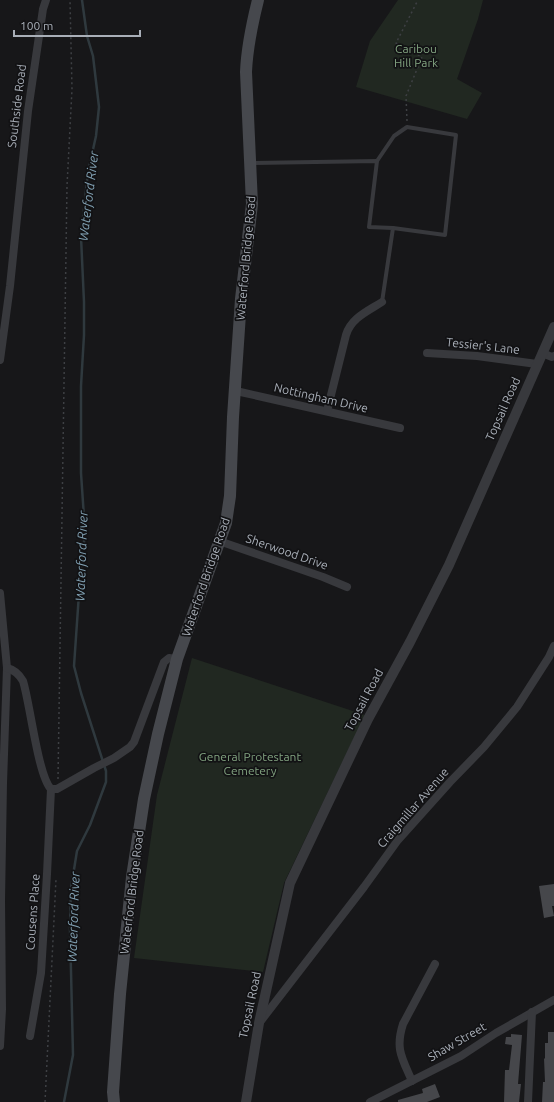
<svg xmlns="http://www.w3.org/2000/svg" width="554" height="1102" font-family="Ubuntu,sans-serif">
  <rect width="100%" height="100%" fill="#171719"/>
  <g fill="#212821">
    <polygon points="398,0 483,0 478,19 457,79 482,93 467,119 356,87 370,41"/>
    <polygon points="192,658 365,715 284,883 263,972 134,958 157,795"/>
  </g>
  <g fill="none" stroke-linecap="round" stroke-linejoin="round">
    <polyline stroke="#2f393e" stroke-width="2.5" points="64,1102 73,1055 70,929 71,888 77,851 90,825 106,782 106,771 81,693 74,666 80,579 85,532 81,473 81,386 84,335 84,302 81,237 88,172 96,136 99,107 93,56 87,36 82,0"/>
  </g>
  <g fill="#46474b">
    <polygon points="554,884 554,906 552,906 554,916 544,918 539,886"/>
    <polygon points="548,1032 554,1032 554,1102 542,1102 543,1082 545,1082 544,1058 545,1059 545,1043 548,1043"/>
    <polygon points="511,1034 522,1035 518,1084 521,1084 519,1102 504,1102 505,1070 509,1070 512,1045 505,1044 506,1037 511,1037"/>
    <polygon points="435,1084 440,1097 427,1102 398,1102 398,1100 423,1093 422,1089"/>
  </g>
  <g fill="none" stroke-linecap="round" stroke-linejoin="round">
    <g stroke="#3e4044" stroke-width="1.5" stroke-dasharray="2 3" stroke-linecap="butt">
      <polyline points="407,121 406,96 422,57 396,43 418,0"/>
      <polyline points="58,779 67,186 72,89 70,0"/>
      <polyline points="45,1102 56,879"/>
    </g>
    <g stroke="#38393d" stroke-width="4">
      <polyline points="377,161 394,136 407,127 456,135 445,235 393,228"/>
      <polyline points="251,163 377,161 369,227 393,228 382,302"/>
    </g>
    <g stroke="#38393d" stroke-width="8">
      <polyline points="427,353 477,356 537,364"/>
      <polyline points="542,353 552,357 554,356"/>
      <polyline points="0,360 10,286 28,111 43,9 46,0"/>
      <polyline points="236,391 400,428"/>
      <path d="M327 411 346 335C351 318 368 311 382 302"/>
      <polyline points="219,541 323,577 347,587"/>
      <polyline points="0,593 7,668 3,783 1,900 2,1009 0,1046"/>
      <path d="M7 668C15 670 19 674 23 681 30 703 38 776 51 789"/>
      <polyline points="51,789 57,789 94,768 114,758 130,747 134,742 164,662 169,658 177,659"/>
      <polyline points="260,1022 364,887 398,840 450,782 484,747 517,707 549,657 554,646"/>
      <polyline points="30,1036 41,973 47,874 51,789"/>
      <path d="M412 1081C402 1058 395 1049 403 1024L435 964"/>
      <polyline points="370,1102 461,1056 496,1033 554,1000"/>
      <polyline points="528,1102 532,1012"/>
    </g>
    <polyline stroke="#38393d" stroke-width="10" points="246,1102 259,1023 290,883 368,719 410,642 449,565 554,327"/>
    <path stroke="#46484d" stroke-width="12" d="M114 1102 113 1092 120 994 132 877 144 799 158 734 177 659 226 523 230 496 233 417 241 299 252 204 246 72C247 47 252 24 258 0"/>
  </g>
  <g text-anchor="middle" stroke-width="3.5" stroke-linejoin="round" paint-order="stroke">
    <g font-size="12" fill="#82a380" stroke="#121214">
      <text x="416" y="53">Caribou<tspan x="416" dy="14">Hill Park</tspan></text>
      <text x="250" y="761">General Protestant<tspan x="250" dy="14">Cemetery</tspan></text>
    </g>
    <g font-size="12" fill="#a9afb8" stroke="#121214">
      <text transform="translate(17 106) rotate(-83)" y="4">Southside Road</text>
      <text transform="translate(246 258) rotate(-85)" y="4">Waterford Bridge Road</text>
      <text transform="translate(483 346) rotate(6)" y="4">Tessier's Lane</text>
      <text transform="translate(321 398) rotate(13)" y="4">Nottingham Drive</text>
      <text transform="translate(503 409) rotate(-66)" y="4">Topsail Road</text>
      <text transform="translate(287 552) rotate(19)" y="4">Sherwood Drive</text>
      <text transform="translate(206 577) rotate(-71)" y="4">Waterford Bridge Road</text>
      <text transform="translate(364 700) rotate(-62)" y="4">Topsail Road</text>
      <text transform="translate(413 808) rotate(-49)" y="4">Craigmillar Avenue</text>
      <text transform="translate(132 892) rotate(-83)" y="4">Waterford Bridge Road</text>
      <text transform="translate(33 912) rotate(-86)" y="4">Cousens Place</text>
      <text transform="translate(250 1005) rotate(-78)" y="4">Topsail Road</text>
      <text transform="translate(457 1042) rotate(-30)" y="4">Shaw Street</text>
    </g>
    <g font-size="13" font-style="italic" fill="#81a0b2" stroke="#121214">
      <text transform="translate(88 196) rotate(-83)" y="5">Waterford River</text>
      <text transform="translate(81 556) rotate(-88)" y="5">Waterford River</text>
      <text transform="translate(73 917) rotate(-88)" y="5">Waterford River</text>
    </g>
  </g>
  <path d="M14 30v6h126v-6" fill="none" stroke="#a9afb8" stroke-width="2"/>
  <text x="20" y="30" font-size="12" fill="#a9afb8" stroke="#121214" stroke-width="3" paint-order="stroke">100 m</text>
</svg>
